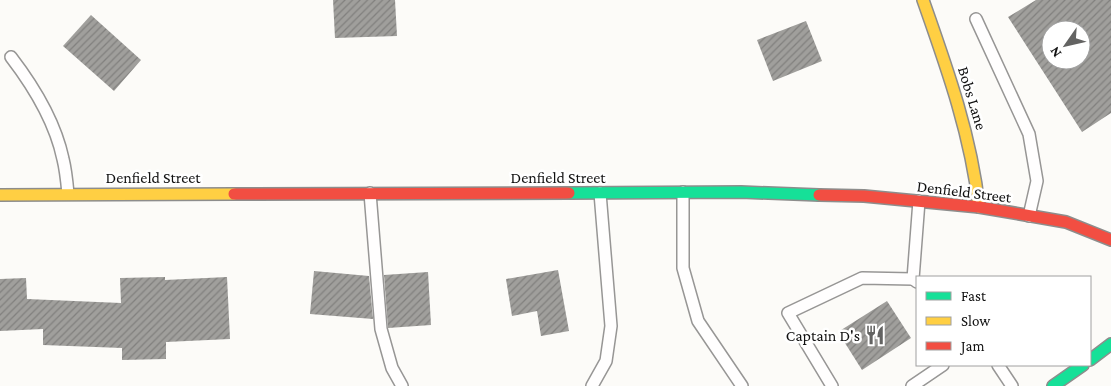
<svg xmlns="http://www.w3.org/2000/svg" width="1111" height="386" font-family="'Crimson Pro',serif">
  <defs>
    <pattern id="building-hatch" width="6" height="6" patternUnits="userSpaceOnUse" patternTransform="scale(1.25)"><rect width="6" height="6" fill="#a09f9c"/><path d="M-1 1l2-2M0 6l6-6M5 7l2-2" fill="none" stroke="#81807e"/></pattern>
  </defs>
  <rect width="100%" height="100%" fill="#fcfbf8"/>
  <g fill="url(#building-hatch)" fill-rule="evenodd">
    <polygon points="333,0 395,0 397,36 335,38"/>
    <path d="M1036 0H1111V113L1082 132 1008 17ZM1051 30H1081V60H1051Z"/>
    <polygon points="91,15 141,60 114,91 63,46"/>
    <polygon points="806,21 822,61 773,81 757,40"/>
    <polygon points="558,270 569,331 541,336 537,311 512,316 506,279"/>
    <polygon points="314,271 369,276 373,319 310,314"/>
    <polygon points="428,272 431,325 388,328 384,275"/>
    <polygon points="165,277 165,280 227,277 230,339 166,342 166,359 122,360 122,348 43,345 43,329 0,331 0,279 26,278 27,299 121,303 120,278"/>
    <polygon points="887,301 911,338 862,370 838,332"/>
  </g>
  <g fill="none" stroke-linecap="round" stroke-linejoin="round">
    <defs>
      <g id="lane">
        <polyline points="976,19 1029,134 1037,181 1029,216"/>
        <path d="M11 57C34 87 55 121 63 159 66 171 67 183 68 194"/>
        <polyline points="683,192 683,268 698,321 742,386"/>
        <polyline points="370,193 381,329 392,368 402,386"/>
        <polyline points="917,282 913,279 919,201"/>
        <polyline points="998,365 1012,386"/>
        <polyline points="592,386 606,361 611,326 600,193"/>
        <polyline points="832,386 788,313 862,278 913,279"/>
        <polyline points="912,386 943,365"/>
      </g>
      <g id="fast">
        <polyline points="569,193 741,192 819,195"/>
        <polyline points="1090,360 1111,344"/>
        <polyline points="1053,386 1083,365"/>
      </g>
      <g id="slow">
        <path d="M923 0C947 68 971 135 979 207"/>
        <polyline points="0,195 234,194"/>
      </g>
      <g id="jam">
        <polyline points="234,194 569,193"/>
        <polyline points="819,195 864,196 979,207 1066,222 1111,240"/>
      </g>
    </defs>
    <use href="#lane" stroke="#979695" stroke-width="14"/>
    <use href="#fast" stroke="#8d8d8c" stroke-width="14"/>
    <use href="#slow" stroke="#8d8d8c" stroke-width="14"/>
    <use href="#jam" stroke="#8d8d8c" stroke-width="14"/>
    <use href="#lane" stroke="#fffefe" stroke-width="11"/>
    <use href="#fast" stroke="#16e098" stroke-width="11"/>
    <use href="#slow" stroke="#ffcf43" stroke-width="11"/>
    <use href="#jam" stroke="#f24e42" stroke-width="11"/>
  </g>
  <defs>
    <symbol id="restaurant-bare" viewBox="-9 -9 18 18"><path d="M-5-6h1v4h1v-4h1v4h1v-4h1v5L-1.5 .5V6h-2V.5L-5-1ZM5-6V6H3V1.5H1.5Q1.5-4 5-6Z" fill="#636362" stroke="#fff" stroke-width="2.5" paint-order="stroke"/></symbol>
  </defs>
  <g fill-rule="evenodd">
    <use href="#restaurant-bare" x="861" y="321" width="28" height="28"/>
  </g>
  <g text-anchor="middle" stroke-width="5" stroke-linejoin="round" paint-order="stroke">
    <g font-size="16" fill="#111" stroke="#fff">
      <text transform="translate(973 98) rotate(73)" y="6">Bobs Lane</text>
      <text x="153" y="183">Denfield Street</text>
      <text x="558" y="183">Denfield Street</text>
      <text transform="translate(964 191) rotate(7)" y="6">Denfield Street</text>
    </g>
    <g font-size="16" fill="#111" stroke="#fff" text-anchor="end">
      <text x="860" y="341">Captain D's</text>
    </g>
  </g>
  <rect x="916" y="276" width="175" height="90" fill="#ffffff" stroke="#a0a0a0"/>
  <rect x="926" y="292" width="25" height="8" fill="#16e098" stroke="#a0a0a0"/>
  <text x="961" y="301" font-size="15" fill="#111111">Fast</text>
  <rect x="926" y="317" width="25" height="8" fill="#ffcf43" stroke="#a0a0a0"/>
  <text x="961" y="326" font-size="15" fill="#111111">Slow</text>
  <rect x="926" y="342" width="25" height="8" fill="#f24e42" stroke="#a0a0a0"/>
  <text x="961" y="351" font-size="15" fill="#111111">Jam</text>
  <g transform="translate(1066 45) rotate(236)"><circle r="24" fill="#ffffff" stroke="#a0a0a0"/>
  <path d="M0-4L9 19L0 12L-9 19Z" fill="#636362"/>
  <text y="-8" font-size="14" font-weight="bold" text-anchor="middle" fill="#111111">N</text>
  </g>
</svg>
